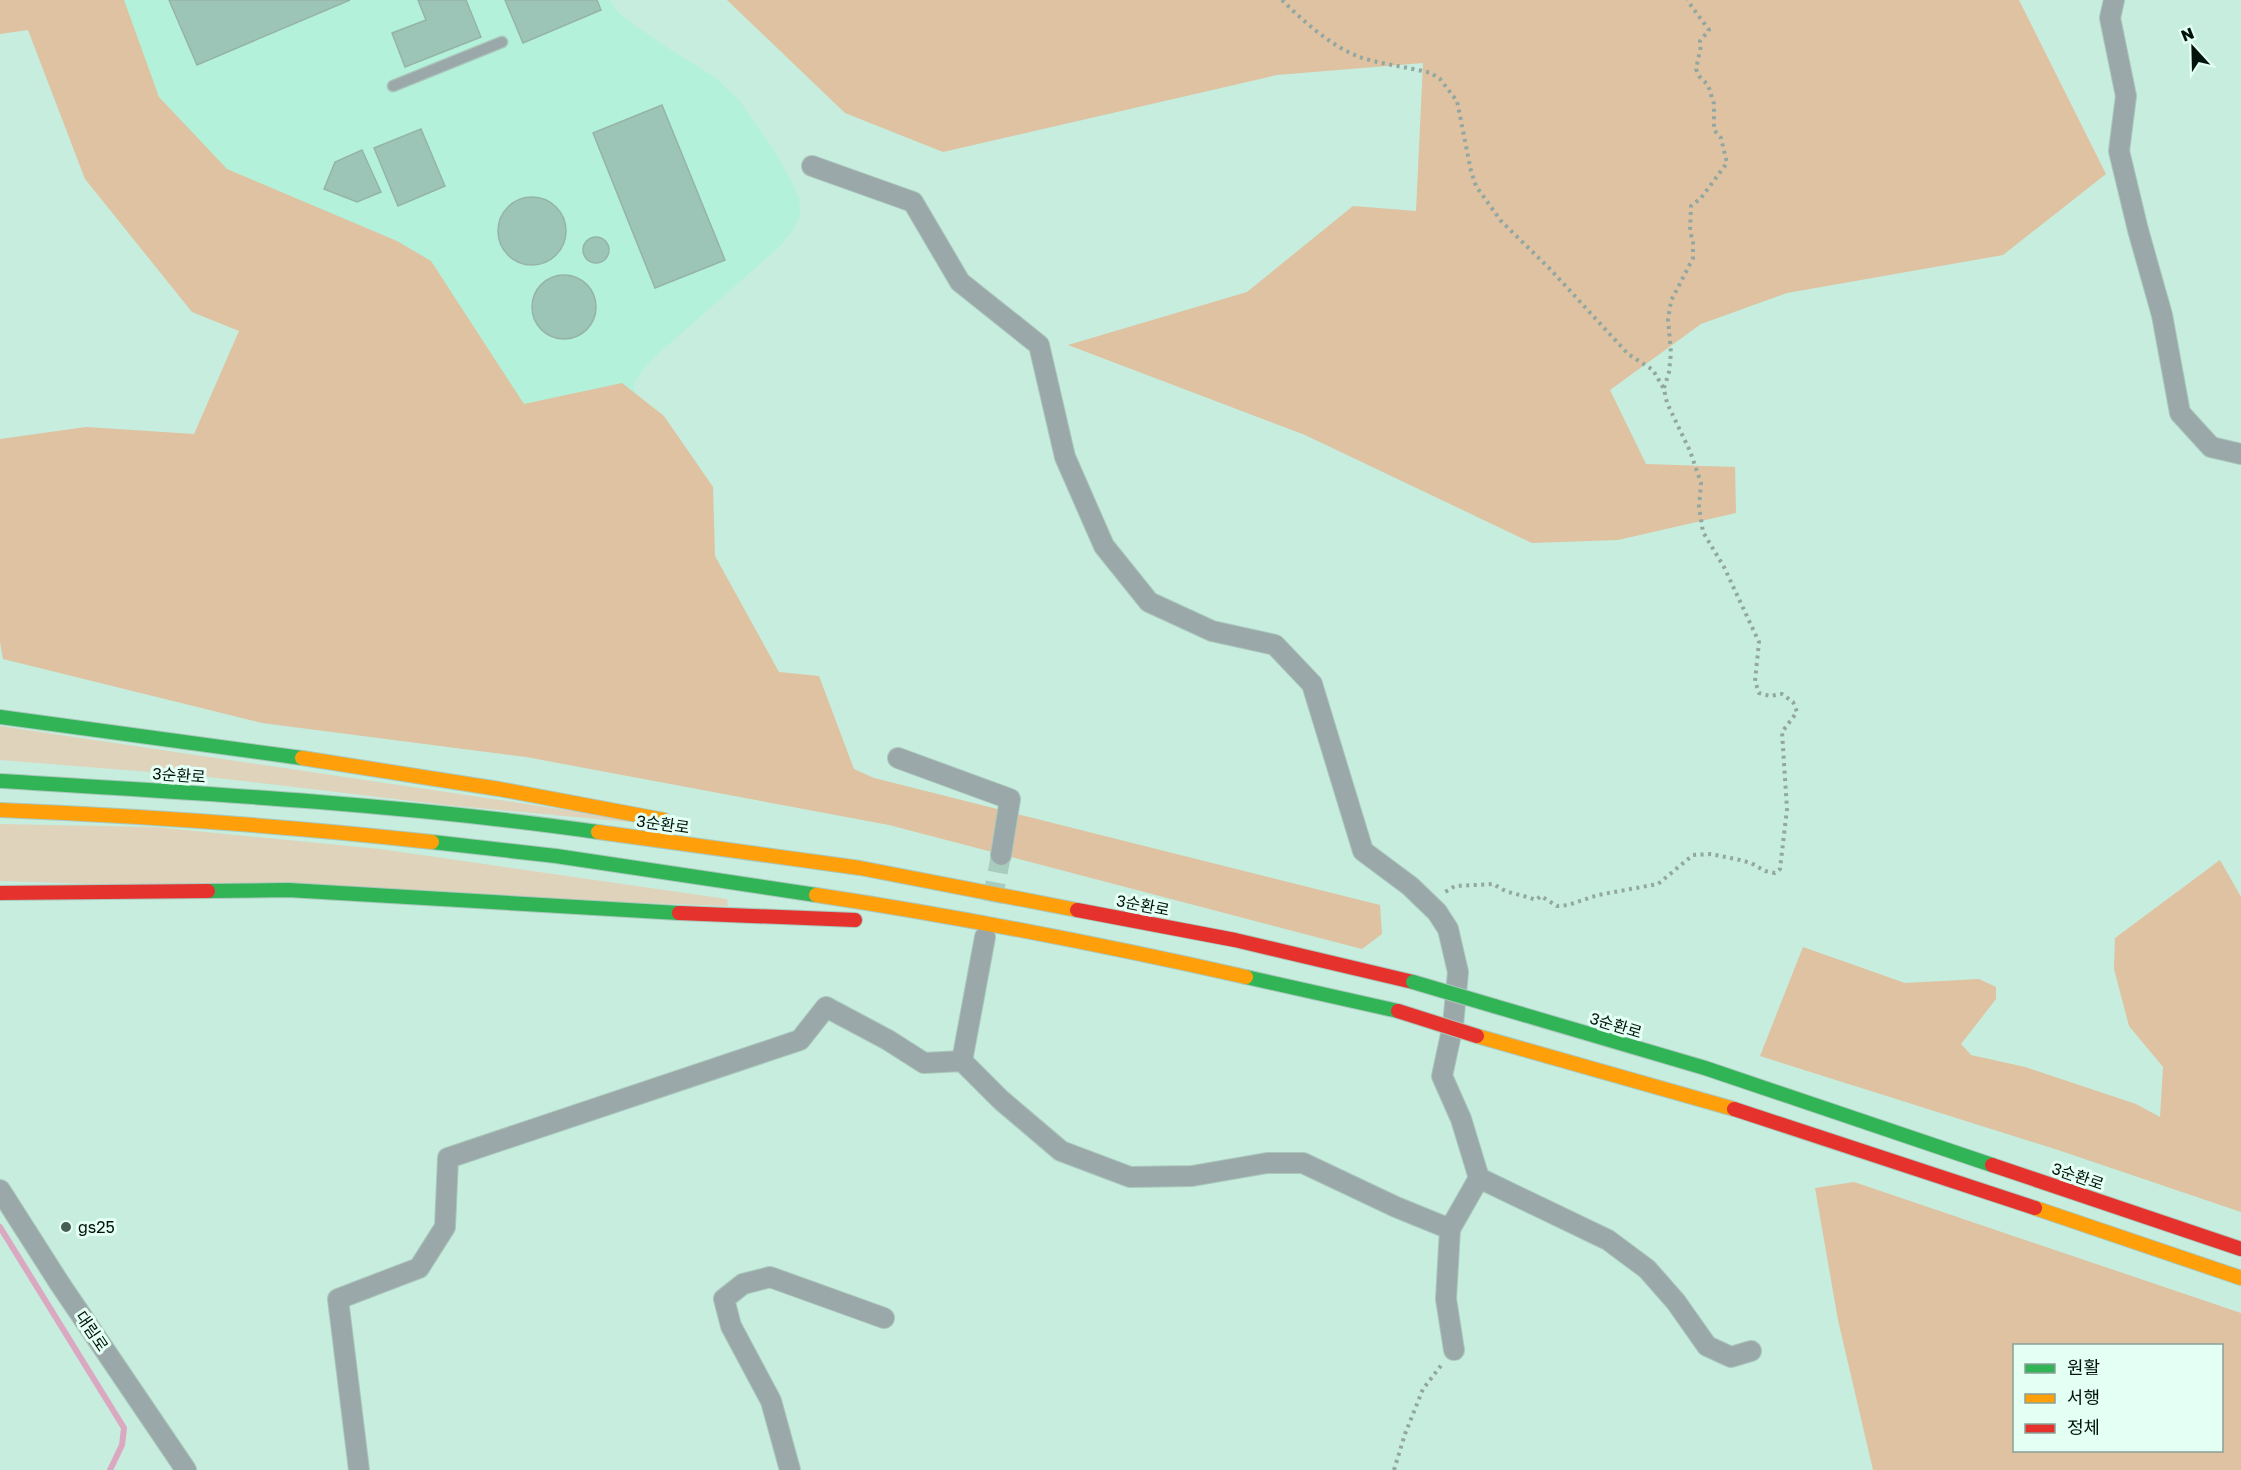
<svg xmlns="http://www.w3.org/2000/svg" width="2241" height="1470" font-family="'Golos Text','Noto Sans KR',sans-serif">
  <rect width="100%" height="100%" fill="#c6edde"/>
  <polygon fill="#b4f1db" points="63,0 610,0 618,12 637,27 674,52 715,77 740,101 773,149 792,182 799,199 800,215 792,232 776,250 659,353 642,371 633,385 640,405 525,560"/>
  <g fill="#dfd3bc">
    <polygon points="0,726 682,827 446,805 200,776 0,760"/>
    <polygon points="0,824 155,827 380,849 727,899 728,906 0,881"/>
  </g>
  <g fill="#dec2a1" fill-rule="evenodd">
    <polygon points="0,0 124,0 159,97 227,169 397,241 431,261 524,404 622,383 664,416 713,487 715,556 779,672 819,676 854,769 874,778 1380,905 1382,934 1362,949 889,825 526,757 262,723 3,659 0,642 0,439 86,427 194,434 239,331 192,312 85,179 28,30 0,34"/>
    <polygon points="727,0 2019,0 2106,174 2003,255 1787,293 1701,324 1610,390 1646,464 1735,467 1736,513 1618,540 1532,543 1305,435 1068,345 1247,292 1353,206 1416,211 1423,63 1277,75 943,152 845,113"/>
    <polygon points="2220,860 2241,897 2241,1212 2058,1150 1760,1056 1803,947 1905,983 1979,979 1996,987 1996,999 1961,1044 1971,1055 2025,1067 2136,1104 2160,1117 2163,1067 2129,1026 2114,969 2115,938"/>
    <path d="M1854 1182 2241 1313V1470H1873L1838 1320 1815 1188ZM2014 1346H2222V1450H2014Z"/>
  </g>
  <g fill="none" stroke-linecap="round" stroke-linejoin="round">
    <polyline stroke="#daa8c1" stroke-width="6" points="0,1227 124,1428 122,1445 110,1470"/>
  </g>
  <g fill="#9dc5b7" stroke="#95b4a8" stroke-width="1.5">
    <polygon points="169,0 350,0 197,65"/>
    <polygon points="418,0 466,0 481,37 405,67 392,33 426,20"/>
    <polygon points="505,0 597,0 601,10 523,43"/>
    <polygon points="662,105 725,260 655,288 593,133"/>
    <polygon points="421,129 445,186 398,206 374,148"/>
    <polygon points="362,150 381,192 357,202 324,189 335,162"/>
    <circle cx="532" cy="231" r="34"/>
    <circle cx="596" cy="250" r="13"/>
    <circle cx="564" cy="307" r="32"/>
  </g>
  <g fill="none" stroke-linecap="round" stroke-linejoin="round">
    <polyline stroke="#a8ccbe" stroke-width="20" stroke-dasharray="20 10" stroke-linecap="butt" points="992,902 1001,855"/>
    <defs>
      <polyline id="lane" points="393,86 502,42"/>
      <g id="street">
        <polyline points="2114,0 2110,18 2126,96 2119,151 2138,230 2162,315 2180,413 2211,447 2241,454"/>
        <polyline points="812,166 913,202 960,282 1039,345 1065,457 1104,546 1149,602 1212,631 1275,645 1312,684 1363,851 1410,886 1437,912 1448,929 1458,972 1453,1025 1442,1076 1461,1119 1479,1178 1608,1240 1647,1269 1676,1302 1707,1346 1731,1357 1751,1351"/>
        <polyline points="898,758 1010,799 1001,855"/>
        <polyline points="962,1061 985,937"/>
        <polyline points="0,1190 60,1284 186,1470"/>
        <polyline points="1450,1229 1479,1178"/>
        <polyline points="359,1470 338,1299 419,1268 445,1227 448,1158 800,1040 826,1007 888,1040 924,1063 962,1061 1001,1100 1061,1151 1130,1177 1192,1176 1267,1163 1303,1163 1396,1207 1450,1229 1446,1299 1454,1350"/>
        <polyline points="790,1470 771,1401 731,1326 724,1299 743,1284 770,1277 884,1318"/>
      </g>
      <g id="fast">
        <polyline points="0,717 302,758"/>
        <path d="M0 781C200 793 400 804 598 832"/>
        <polyline points="432,842 556,856 816,895"/>
        <polyline points="208,891 288,890 679,913"/>
        <polyline points="1246,977 1398,1011"/>
        <polyline points="1494,1006 1705,1068 1992,1165"/>
      </g>
      <g id="slow">
        <polyline points="302,758 499,789 664,820"/>
        <path d="M0 810C144 816 288 826 432 842"/>
        <polyline points="598,832 860,868 1077,910"/>
        <path d="M816 895C961 917 1104 945 1246 977"/>
        <polyline points="1477,1036 1734,1109"/>
        <polyline points="2035,1208 2241,1278"/>
      </g>
      <g id="jam">
        <polyline points="0,893 208,891"/>
        <polyline points="1077,910 1235,940 1413,982"/>
        <polyline points="679,913 855,920"/>
        <polyline points="1734,1109 2035,1208"/>
        <polyline points="1992,1165 2241,1249"/>
      </g>
    </defs>
    <use href="#lane" stroke="#aac7bc" stroke-width="13"/>
    <use href="#street" stroke="#aac7bc" stroke-width="22"/>
    <use href="#fast" stroke="#aac7bc" stroke-width="16"/>
    <use href="#slow" stroke="#aac7bc" stroke-width="16"/>
    <use href="#jam" stroke="#aac7bc" stroke-width="16"/>
    <g stroke="#93a7a2" stroke-width="4" stroke-dasharray="3 4.5" stroke-linecap="butt">
      <path d="M1282 0C1303 21 1330 45 1357 56 1378 64 1408 67 1431 73L1440 79 1457 101 1471 171 1476 186 1501 221 1550 269 1628 354 1653 370 1664 389 1667 403 1690 451 1701 483 1699 507 1703 532 1724 567 1759 642 1755 681 1759 693 1770 696 1782 694 1793 702 1797 712 1782 732 1787 809 1780 869 1775 873 1765 871 1751 863 1740 860 1711 854 1693 855 1658 884 1598 895 1568 905 1557 906 1541 896 1536 900C1521 894 1506 894 1494 884L1455 886 1442 894"/>
      <polyline points="1664,388 1669,372 1671,353 1668,319 1671,301 1693,258 1693,242 1690,231 1691,206 1701,198 1727,163 1721,138 1714,130 1714,104 1708,85 1699,76 1696,69 1701,46 1700,41 1709,30 1687,0"/>
      <polyline points="1394,1470 1405,1434 1423,1389 1443,1363"/>
    </g>
    <use href="#lane" stroke="#9ba8a9" stroke-width="10"/>
    <use href="#street" stroke="#9ba8a9" stroke-width="20"/>
    <use href="#fast" stroke="#30b455" stroke-width="14"/>
    <use href="#slow" stroke="#ff9f0a" stroke-width="14"/>
    <use href="#jam" stroke="#e5322d" stroke-width="14"/>
    <defs>
      <polyline id="fast-bridge" points="1413,982 1494,1006"/>
      <polyline id="jam-bridge" points="1398,1011 1477,1036"/>
    </defs>
    <use href="#fast-bridge" stroke="#aac7bc" stroke-width="16" stroke-linecap="butt"/>
    <use href="#jam-bridge" stroke="#aac7bc" stroke-width="16" stroke-linecap="butt"/>
    <use href="#fast-bridge" stroke="#30b455" stroke-width="14"/>
    <use href="#jam-bridge" stroke="#e5322d" stroke-width="14"/>
  </g>
  <circle fill="#455f56" stroke="#e4fff4" stroke-width="2" cx="66" cy="1227" r="6"/>
  <g text-anchor="middle" stroke-width="6" stroke-linejoin="round" paint-order="stroke">
    <g font-size="16" fill="#00130c" stroke="#e4fff4">
      <text transform="translate(179 775) rotate(4)" y="6">3순환로</text>
      <text transform="translate(663 824) rotate(8)" y="6">3순환로</text>
      <text transform="translate(1143 905) rotate(11)" y="6">3순환로</text>
      <text transform="translate(1616 1025) rotate(17)" y="6">3순환로</text>
      <text transform="translate(2078 1176) rotate(19)" y="6">3순환로</text>
      <text transform="translate(92 1331) rotate(56)" y="6">대림로</text>
    </g>
    <g font-size="16" fill="#00130c" stroke="#e4fff4" text-anchor="start">
      <text x="78" y="1233">gs25</text>
    </g>
  </g>
  <rect x="2013" y="1344" width="210" height="108" fill="#e4fff4" stroke="#89a197" stroke-width="1.5"/>
  <rect x="2025" y="1364" width="30" height="9" fill="#30b455" stroke="#89a197" stroke-width="1.5"/>
  <text x="2067" y="1374" font-size="18" fill="#00130c">원활</text>
  <rect x="2025" y="1394" width="30" height="9" fill="#ff9f0a" stroke="#89a197" stroke-width="1.5"/>
  <text x="2067" y="1404" font-size="18" fill="#00130c">서행</text>
  <rect x="2025" y="1424" width="30" height="9" fill="#e5322d" stroke="#89a197" stroke-width="1.5"/>
  <text x="2067" y="1434" font-size="18" fill="#00130c">정체</text>
  <g transform="translate(2193 48) rotate(338)" stroke="#e4fff4" stroke-width="4.5" paint-order="stroke">
  <path d="M0-4.5L10 22L0 15L-10 22Z" fill="#00130c"/>
  <text y="-9" font-size="16" font-weight="bold" text-anchor="middle" fill="#00130c">N</text>
  </g>
</svg>
